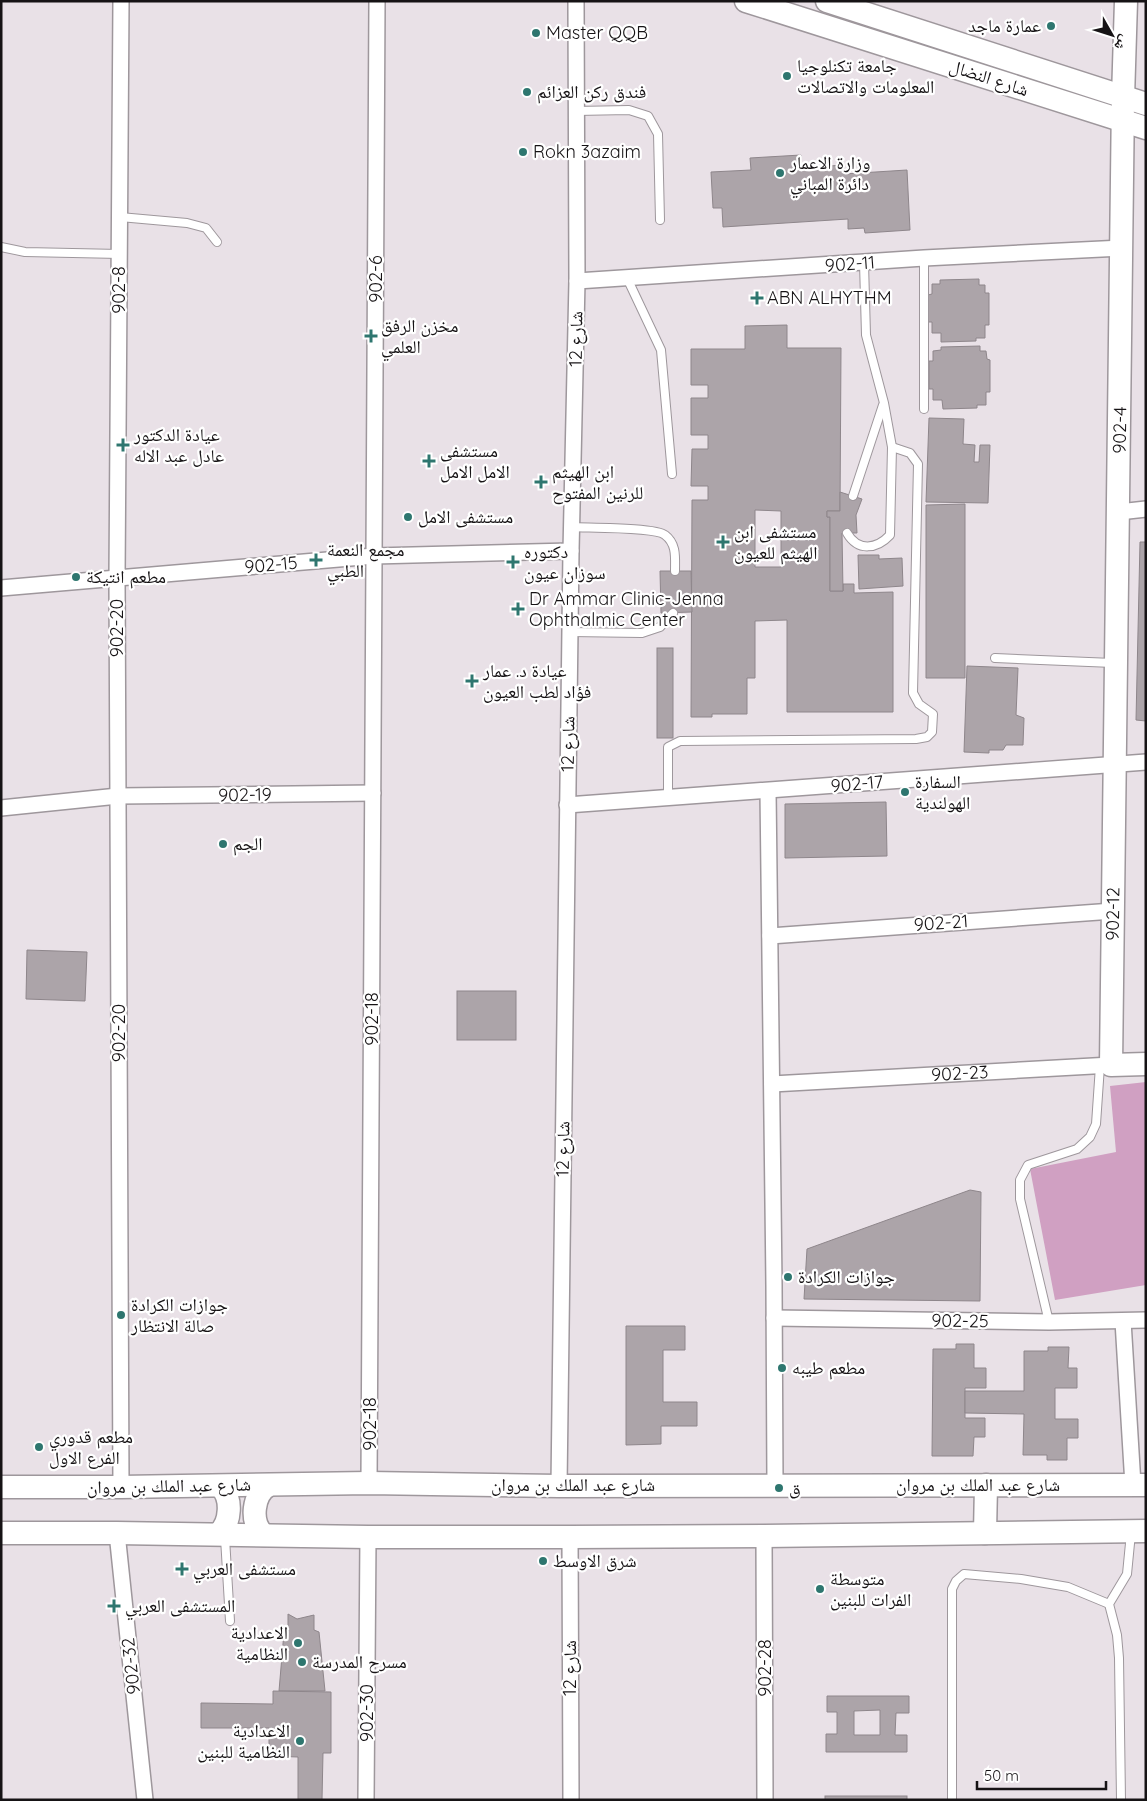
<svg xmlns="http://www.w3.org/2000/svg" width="1147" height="1801" font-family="Quicksand,'Noto Naskh Arabic',sans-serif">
  <rect width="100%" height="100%" fill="#e9e1e7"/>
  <polygon fill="#d0a0c2" points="1146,1082 1146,1285 1055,1300 1030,1169 1116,1152 1110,1086"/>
  <g fill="#aca4a9" stroke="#8e868b" fill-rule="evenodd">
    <polygon points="801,155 801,168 844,165 844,174 907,170 910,230 865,233 864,228 848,229 848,219 723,227 722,208 713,208 711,172 751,170 750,158"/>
    <polygon points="979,279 979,285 985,285 985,293 989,293 989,325 985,325 985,338 976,338 976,341 941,342 941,333 932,333 932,322 928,322 928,295 932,294 932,284 940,284 940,280"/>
    <path d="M787 325V348H841L840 511H827V517H830V591H843V584H854V593L893 592V712H787V620L755 621V678H747V714H712V717H691L692 500H708V486H691L692 449H708V435H691V398H708V385H691V349H745V326ZM755 510 781 511V567H755Z"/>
    <polygon points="980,346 980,351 986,351 987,359 990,360 990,392 986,392 986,405 977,405 977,408 943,409 942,400 933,400 933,389 929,389 929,361 933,361 933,351 941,350 941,347"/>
    <polygon points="929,418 964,419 963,444 975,445 974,462 979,462 980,445 990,445 988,503 926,502"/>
    <polygon points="840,492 862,499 856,515 857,533 842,533 843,591 830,591 830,517 827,517 827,511 840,511"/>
    <polygon points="965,504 965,678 926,678 926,505"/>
    <polygon points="1140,542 1146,542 1146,721 1136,720"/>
    <polygon points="858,555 879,555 879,559 902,558 903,586 859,589"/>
    <polygon points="660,571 691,571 692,612 661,613"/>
    <rect x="657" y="648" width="16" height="90"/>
    <polygon points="967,666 1018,668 1016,715 1024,718 1023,745 1006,745 1003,750 989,750 989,753 964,752"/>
    <polygon points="886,802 887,856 785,858 785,804"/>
    <polygon points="27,950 87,952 85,1001 26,999"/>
    <rect x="457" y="991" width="59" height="49"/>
    <polygon points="970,1190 981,1192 980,1301 804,1299 807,1249"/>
    <polygon points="626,1326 685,1326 685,1350 663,1350 663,1402 697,1402 697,1426 661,1426 661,1444 626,1445"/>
    <polygon points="956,1344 974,1344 974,1368 986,1368 986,1388 965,1388 965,1418 985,1418 985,1437 974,1437 973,1456 932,1456 933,1349 956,1349"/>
    <polygon points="1048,1347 1069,1347 1068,1368 1077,1368 1077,1388 1055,1388 1055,1419 1078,1419 1078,1438 1067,1438 1067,1460 1047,1460 1047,1455 1023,1455 1024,1414 965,1413 965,1391 1024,1391 1024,1351 1048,1351"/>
    <polygon points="288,1614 297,1619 314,1615 314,1630 319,1632 325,1691 279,1691 284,1632 288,1631"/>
    <polygon points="273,1691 331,1692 331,1753 323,1753 322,1800 298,1800 298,1757 269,1756 269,1728 201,1728 201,1703 273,1704"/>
    <path d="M827 1696H909V1713H896L895 1735H907V1752H826V1734H837V1712H827ZM880 1710V1735H854V1711Z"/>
    <rect x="825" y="1796" width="82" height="4"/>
  </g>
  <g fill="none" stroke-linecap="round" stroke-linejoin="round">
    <defs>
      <g id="lane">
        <polyline points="576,111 629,110 648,116 658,134 660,220"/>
        <polyline points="120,217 187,223 206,228 217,242"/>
        <polyline points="1,247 25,252 120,254"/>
        <polyline points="627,278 661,350 672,474"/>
        <polyline points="924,409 924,258"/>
        <polyline points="853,496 883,405"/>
        <path d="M571 527C587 528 656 527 665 535 677 544 675 558 675 571"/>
        <path d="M847 533C858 552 877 549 890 535L892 447 884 403 866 335 864 263"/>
        <polyline points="570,632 642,633 660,627 673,613"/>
        <polyline points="995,658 1113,663"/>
        <polyline points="668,798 668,747 680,741 916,739 927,737 932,732 933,714 919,704 913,693 918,464 910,453 892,447"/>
        <polyline points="1049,1322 1020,1199 1020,1180 1028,1165 1077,1149 1090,1137 1096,1124 1100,1066"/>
        <polyline points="225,1538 230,1621"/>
        <polyline points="952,1800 952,1589 956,1581 964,1574 1021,1579 1068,1587 1109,1604"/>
        <polyline points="1121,1800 1119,1658 1117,1635 1109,1604 1127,1574 1131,1533"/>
      </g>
      <g id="street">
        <polyline points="577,281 924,258 1122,248"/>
        <polyline points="1119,512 1146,509"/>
        <polyline points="1,588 374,556 571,551"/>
        <polyline points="768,791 774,1285 775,1485"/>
        <polyline points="567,805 1146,762"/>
        <polyline points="1,808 118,796 373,793"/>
        <polyline points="770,936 1113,911"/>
        <path id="s1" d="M772 1084 1111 1065"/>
        <polyline points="774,1318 1049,1322 1146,1320"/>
        <polyline points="1123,1321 1133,1485"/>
        <polyline points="369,1483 377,1"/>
        <polyline points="559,1486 571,551 577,281 576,1"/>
        <polyline points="121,1487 117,578 121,1"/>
        <polyline points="117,1533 145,1800"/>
        <polyline points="764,1536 765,1800"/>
        <polyline points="570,1537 571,1800"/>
        <polyline points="366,1800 368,1537"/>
      </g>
      <g id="secondary">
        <polyline points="746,1 1146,128"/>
        <polyline points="827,1 1146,104"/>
        <polyline points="1126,1 1123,98 1111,1065 1146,1064"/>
        <polyline points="1,1487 121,1487 369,1483 559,1486 1146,1485"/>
        <polyline points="1,1533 117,1533 368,1537 570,1537 764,1536 1146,1531"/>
        <polyline points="985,1533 986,1485"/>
        <path d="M218 1534C231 1524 233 1497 220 1486"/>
        <path d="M264 1535C249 1523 253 1493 269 1485"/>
      </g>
    </defs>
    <use href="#lane" stroke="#9e979c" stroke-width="10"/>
    <use href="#street" stroke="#9e979c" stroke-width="18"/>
    <use href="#secondary" stroke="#9e979c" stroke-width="25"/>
    <use href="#lane" stroke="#fff" stroke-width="8"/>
    <use href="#street" stroke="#fff" stroke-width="15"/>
    <use href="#secondary" stroke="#fff" stroke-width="22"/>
  </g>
  <g fill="#2e766f" stroke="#fff" stroke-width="2">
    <circle cx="1051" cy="26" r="5"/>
    <circle cx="536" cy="33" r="5"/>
    <circle cx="787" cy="76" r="5"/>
    <circle cx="527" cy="92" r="5"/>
    <circle cx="523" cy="152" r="5"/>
    <circle cx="780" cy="173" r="5"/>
    <path d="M754.5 290.5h5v5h5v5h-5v5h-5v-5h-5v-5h5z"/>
    <path d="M368.5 328.5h5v5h5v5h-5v5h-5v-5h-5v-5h5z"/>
    <path d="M120.5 437.5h5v5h5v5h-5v5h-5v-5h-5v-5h5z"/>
    <path d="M426.5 453.5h5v5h5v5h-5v5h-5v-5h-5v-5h5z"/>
    <path d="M538.5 474.5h5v5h5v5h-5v5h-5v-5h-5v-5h5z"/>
    <circle cx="408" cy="517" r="5"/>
    <path d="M720.5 534.5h5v5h5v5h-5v5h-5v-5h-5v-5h5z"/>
    <path d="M313.5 552.5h5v5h5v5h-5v5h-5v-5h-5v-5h5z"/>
    <path d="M510.5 554.5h5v5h5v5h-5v5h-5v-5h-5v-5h5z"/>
    <circle cx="76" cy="577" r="5"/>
    <path d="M515.5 601.5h5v5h5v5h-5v5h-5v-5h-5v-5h5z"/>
    <path d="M469.5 673.5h5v5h5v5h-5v5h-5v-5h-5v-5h5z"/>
    <circle cx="905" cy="792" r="5"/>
    <circle cx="223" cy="844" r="5"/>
    <circle cx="788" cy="1277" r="5"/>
    <circle cx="121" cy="1315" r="5"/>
    <circle cx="782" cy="1368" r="5"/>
    <circle cx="39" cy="1447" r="5"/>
    <circle cx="779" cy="1488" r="5"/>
    <circle cx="543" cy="1561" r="5"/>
    <path d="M179.5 1561.5h5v5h5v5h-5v5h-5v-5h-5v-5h5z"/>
    <circle cx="820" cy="1589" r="5"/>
    <path d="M111.5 1598.5h5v5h5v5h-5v5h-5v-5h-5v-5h5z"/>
    <circle cx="298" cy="1643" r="5"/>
    <circle cx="302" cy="1662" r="5"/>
    <circle cx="300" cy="1741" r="5"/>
  </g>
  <g text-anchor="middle" stroke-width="4.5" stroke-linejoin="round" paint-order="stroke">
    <g font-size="18" fill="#161315" stroke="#fff" text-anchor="start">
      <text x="1041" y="32" text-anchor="end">عمارة ماجد</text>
      <text x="546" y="39">Master QQB</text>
      <text x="797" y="72">جامعة تكنلوجيا<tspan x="797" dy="21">المعلومات والاتصالات</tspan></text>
      <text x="537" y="98">فندق ركن العزائم</text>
      <text x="533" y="158">Rokn 3azaim</text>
      <text x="790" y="169">وزارة الاعمار<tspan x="790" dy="21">دائرة المباني</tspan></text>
      <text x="767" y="304">ABN ALHYTHM</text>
      <text x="381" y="332">مخزن الرفق<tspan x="381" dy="21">العلمي</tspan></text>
      <text x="134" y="441">عيادة الدكتور<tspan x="134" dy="21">عادل عبد الاله</tspan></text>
      <text x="440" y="457">مستشفى<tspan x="440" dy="21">الامل الامل</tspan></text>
      <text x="552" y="478">ابن الهيثم<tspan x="552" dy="21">للرنين المفتوح</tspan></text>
      <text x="418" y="523">مستشفى الامل</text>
      <text x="734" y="538">مستشفى ابن<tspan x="734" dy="21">الهيثم للعيون</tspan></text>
      <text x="327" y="556">مجمع النعمة<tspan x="327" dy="21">الطبي</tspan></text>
      <text x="524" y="558">دكتوره<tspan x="524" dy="21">سوزان عيون</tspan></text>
      <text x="86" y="583">مطعم انتيكة</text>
      <text x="529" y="605">Dr Ammar Clinic-Jenna<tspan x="529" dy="21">Ophthalmic Center</tspan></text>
      <text x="483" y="677">عيادة د. عمار<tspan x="483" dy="21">فؤاد لطب العيون</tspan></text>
      <text x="915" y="788">السفارة<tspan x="915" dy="21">الهولندية</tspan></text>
      <text x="233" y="850">الجم</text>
      <text x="798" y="1283">جوازات الكرادة</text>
      <text x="131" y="1311">جوازات الكرادة<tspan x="131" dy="21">صالة الانتظار</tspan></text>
      <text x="792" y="1374">مطعم طيبه</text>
      <text x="49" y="1443">مطعم قدوري<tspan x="49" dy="21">الفرع الاول</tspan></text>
      <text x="789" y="1494">ق</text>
      <text x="553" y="1567">شرق الاوسط</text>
      <text x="193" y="1575">مستشفى العربي</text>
      <text x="830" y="1585">متوسطة<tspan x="830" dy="21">الفرات للبنين</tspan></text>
      <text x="125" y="1612">المستشفى العربي</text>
      <text x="288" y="1639" text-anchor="end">الاعدادية<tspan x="288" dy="21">النظامية</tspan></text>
      <text x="312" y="1668">مسرح المدرسة</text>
      <text x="290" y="1737" text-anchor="end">الاعدادية<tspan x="290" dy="21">النظامية للبنين</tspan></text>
    </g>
    <g font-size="18" fill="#161315" stroke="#fff">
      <text transform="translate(989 78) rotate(18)" y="6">شارع النضال</text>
      <text transform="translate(850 264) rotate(-4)" y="6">902-11</text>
      <text transform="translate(376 279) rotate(-90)" y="6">902-6</text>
      <text transform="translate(119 290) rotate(-90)" y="6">902-8</text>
      <text transform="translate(576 339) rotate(-89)" y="6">شارع 12</text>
      <text transform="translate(1120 430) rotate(-89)" y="6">902-4</text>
      <text transform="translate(271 565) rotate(-5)" y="6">902-15</text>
      <text transform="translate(117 628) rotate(-90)" y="6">902-20</text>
      <text transform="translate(568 744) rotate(-89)" y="6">شارع 12</text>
      <text transform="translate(857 784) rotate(-5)" y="6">902-17</text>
      <text transform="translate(245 795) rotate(-1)" y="6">902-19</text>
      <text transform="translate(1113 914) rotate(-89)" y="6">902-12</text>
      <text transform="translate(941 923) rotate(-4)" y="6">902-21</text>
      <text transform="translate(372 1019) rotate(-90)" y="6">902-18</text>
      <text transform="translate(119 1033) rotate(-90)" y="6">902-20</text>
      <text dy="6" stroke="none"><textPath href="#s1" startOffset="188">902-23</textPath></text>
      <text transform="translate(563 1149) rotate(-89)" y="6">شارع 12</text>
      <text transform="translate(960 1321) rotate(1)" y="6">902-25</text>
      <text transform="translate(370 1424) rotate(-90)" y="6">902-18</text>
      <text x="573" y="1491">شارع عبد الملك بن مروان</text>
      <text x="978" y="1491">شارع عبد الملك بن مروان</text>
      <text transform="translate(169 1486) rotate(-1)" y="6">شارع عبد الملك بن مروان</text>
      <text transform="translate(131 1666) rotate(-96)" y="6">902-32</text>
      <text transform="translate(570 1668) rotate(-90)" y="6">شارع 12</text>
      <text transform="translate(765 1668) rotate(-90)" y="6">902-28</text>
      <text transform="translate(367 1713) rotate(-90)" y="6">902-30</text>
    </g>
  </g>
  <rect width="1147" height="1801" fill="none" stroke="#161315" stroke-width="5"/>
  <g transform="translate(1112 35) rotate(129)" stroke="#ffffff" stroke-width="4" paint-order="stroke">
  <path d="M0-4L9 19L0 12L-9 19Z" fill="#161315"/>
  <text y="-8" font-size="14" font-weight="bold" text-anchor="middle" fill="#161315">ش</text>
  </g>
  <path d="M977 1781v8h129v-8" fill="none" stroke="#161315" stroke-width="2.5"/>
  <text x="984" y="1781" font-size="15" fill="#161315" stroke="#ffffff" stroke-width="4" paint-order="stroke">50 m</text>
</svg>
